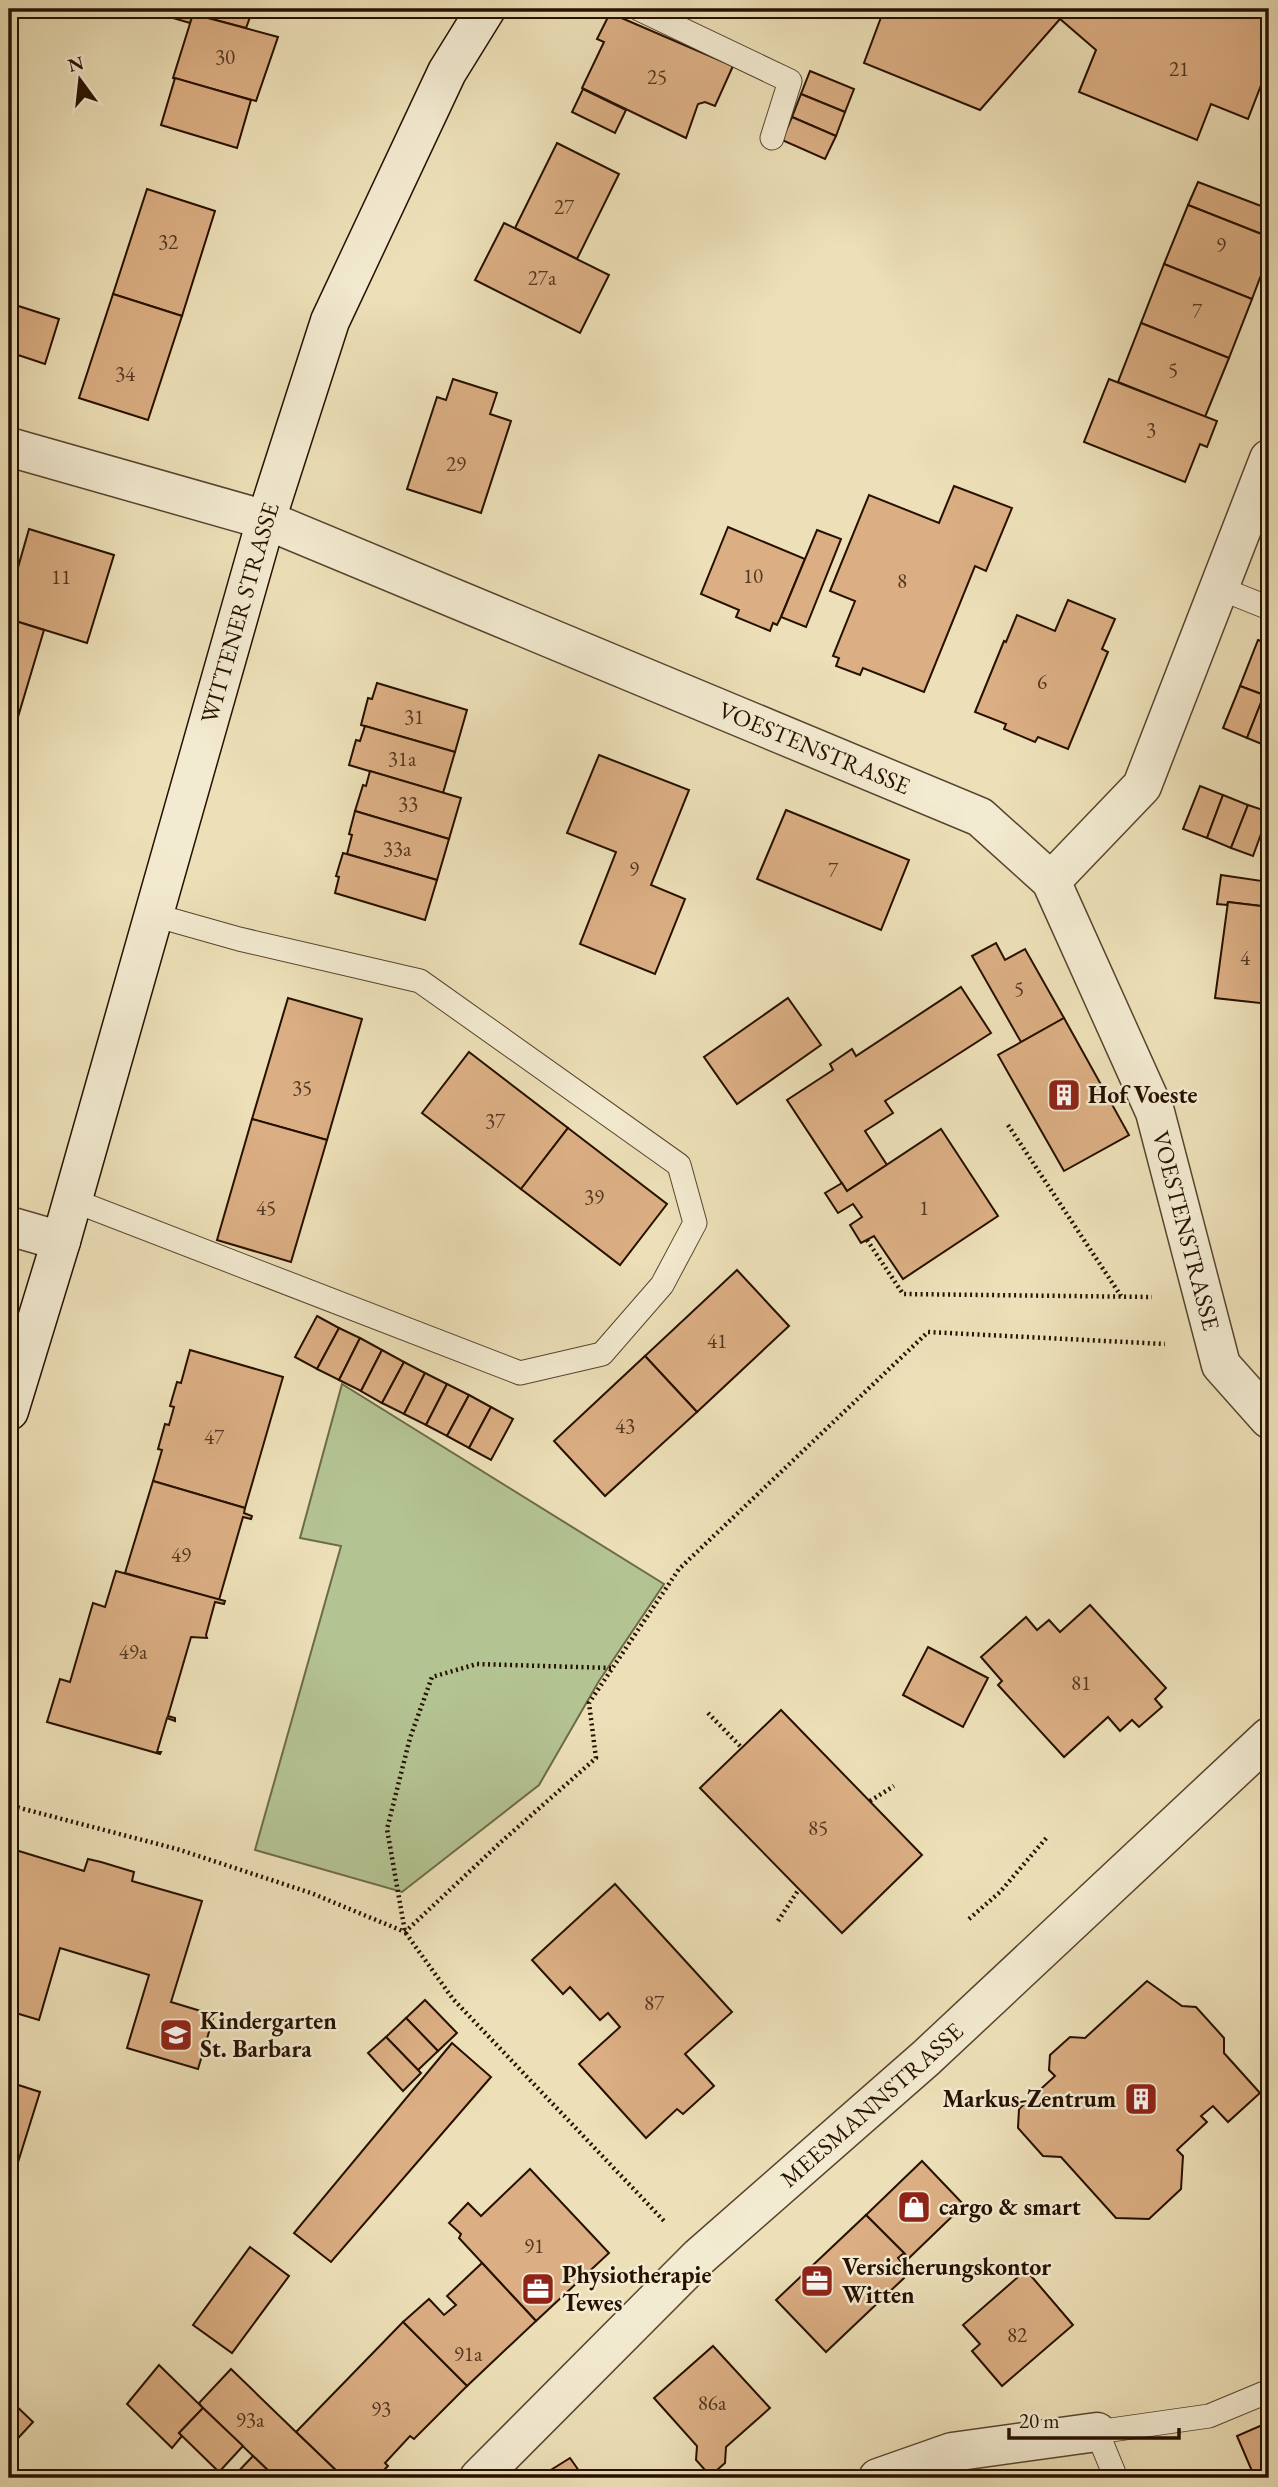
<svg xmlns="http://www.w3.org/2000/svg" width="1278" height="2487" font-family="'EB Garamond',serif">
  <rect width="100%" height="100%" fill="#ede0b8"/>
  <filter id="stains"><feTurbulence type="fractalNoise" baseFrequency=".00286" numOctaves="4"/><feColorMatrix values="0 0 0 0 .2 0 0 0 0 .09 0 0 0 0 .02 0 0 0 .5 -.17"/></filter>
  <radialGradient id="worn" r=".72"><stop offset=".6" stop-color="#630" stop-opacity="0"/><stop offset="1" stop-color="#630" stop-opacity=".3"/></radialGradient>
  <polygon fill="#b4c392" stroke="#6d6a49" stroke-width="2" points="342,1384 664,1584 599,1681 539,1785 402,1892 255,1850 341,1546 300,1538"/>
  <g fill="#dbae83" stroke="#261000" stroke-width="2">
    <polygon points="154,9 253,9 246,28 193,14 190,23 153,12"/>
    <polygon points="880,9 1269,9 1269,77 1265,75 1248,119 1211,104 1197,140 1079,92 1096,50 1060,19 980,110 864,63 883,12"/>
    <polygon points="610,13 733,66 715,106 705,102 698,104 686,138 582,88 604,42 597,39"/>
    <polygon points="193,14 278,37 256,101 173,78"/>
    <polygon points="810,71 854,89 845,112 801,94"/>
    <polygon points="175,78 251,100 237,148 161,125"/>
    <polygon points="583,89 626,110 615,133 572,112"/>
    <polygon points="801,94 845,112 836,136 792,117"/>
    <polygon points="792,117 836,136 825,159 782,140"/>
    <polygon points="557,143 619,174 577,259 515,228"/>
    <polygon points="1198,182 1269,209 1269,237 1188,205"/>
    <polygon points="147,189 215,211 182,316 113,294"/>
    <polygon points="1188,205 1269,237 1269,254 1252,299 1164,264"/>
    <polygon points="504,223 609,275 580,333 475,280"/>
    <polygon points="1164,264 1252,299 1229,358 1141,323"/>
    <polygon points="113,294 182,316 148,420 79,398"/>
    <polygon points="9,303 59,319 45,364 9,352"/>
    <polygon points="1141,323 1229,358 1205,417 1118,382"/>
    <polygon points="453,379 497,393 490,414 511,421 481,513 407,489 437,397 446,400"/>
    <polygon points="1109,379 1217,421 1207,447 1200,444 1185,482 1084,442"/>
    <polygon points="954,486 1012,508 986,571 975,566 924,692 863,668 860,675 836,666 839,658 833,656 855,601 830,591 869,495 939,523"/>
    <polygon points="728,527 805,559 781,617 777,625 773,623 770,631 736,617 739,610 701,594"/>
    <polygon points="29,529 114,555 87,643 9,619 9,599"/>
    <polygon points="817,530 841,539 806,627 781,617"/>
    <polygon points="1068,600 1115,619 1102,649 1108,652 1068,749 1038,737 1035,742 1004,729 1006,724 975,712 1004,641 1006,642 1017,615 1055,631"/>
    <polygon points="9,619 44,630 9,747"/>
    <polygon points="1258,640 1269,644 1269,681 1264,695 1240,686"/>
    <polygon points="377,683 467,710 455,752 361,725 368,698 372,699"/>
    <polygon points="1240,686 1264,695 1247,738 1223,728"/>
    <polygon points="1264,695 1269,697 1269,747 1247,738"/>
    <polygon points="365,726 455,752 443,793 349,765 356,740 360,741"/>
    <polygon points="599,755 689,790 651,885 685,899 655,974 580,944 616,852 567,833"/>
    <polygon points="370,771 461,798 449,839 355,811 363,785 366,786"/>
    <polygon points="1200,786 1223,795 1207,838 1183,829"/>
    <polygon points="1223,795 1248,805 1231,848 1207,838"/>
    <polygon points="1248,805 1269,812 1253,856 1231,848"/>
    <polygon points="786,810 909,860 881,930 757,879"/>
    <polygon points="355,811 449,839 437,880 347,854 352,835 349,834"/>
    <polygon points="343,853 437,880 425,920 335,893 339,877 336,876"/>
    <polygon points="1221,875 1269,882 1269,907 1228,902 1227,905 1217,904"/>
    <polygon points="1228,902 1269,907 1269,1004 1215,998"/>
    <polygon points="996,943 1005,960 1025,949 1064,1018 1021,1042 972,956"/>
    <polygon points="961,987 991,1033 885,1101 893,1113 865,1131 887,1165 847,1191 787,1100 833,1070 830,1064 852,1049 856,1056"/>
    <polygon points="288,998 362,1019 327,1140 252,1119"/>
    <polygon points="788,998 821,1045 737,1104 704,1057"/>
    <polygon points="1064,1018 1129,1135 1064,1171 998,1055"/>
    <polygon points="469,1052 568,1128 521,1189 422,1113"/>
    <polygon points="252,1119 327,1140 291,1262 217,1240"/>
    <polygon points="568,1128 667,1204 620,1265 521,1189"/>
    <polygon points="941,1129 998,1216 903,1279 874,1236 861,1243 850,1225 862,1217 853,1204 838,1213 825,1193 842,1183 847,1191"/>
    <polygon points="737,1270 789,1326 697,1412 645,1356"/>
    <polygon points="317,1316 339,1328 317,1369 295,1357"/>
    <polygon points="339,1328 360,1338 339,1380 317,1369"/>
    <polygon points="360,1338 382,1350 361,1391 339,1380"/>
    <polygon points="190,1350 283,1377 245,1508 153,1481 162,1450 158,1449 165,1424 169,1425 174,1407 170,1406 177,1382 181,1383"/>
    <polygon points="382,1350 404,1362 382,1403 361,1391"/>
    <polygon points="645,1356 697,1412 605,1496 554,1441"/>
    <polygon points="404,1362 425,1373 404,1414 382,1403"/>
    <polygon points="425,1373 447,1384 426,1425 404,1414"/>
    <polygon points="447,1384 469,1395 447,1436 426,1425"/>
    <polygon points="469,1395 491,1407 469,1448 447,1436"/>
    <polygon points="491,1407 513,1419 491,1460 469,1448"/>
    <polygon points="153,1481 245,1508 244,1513 252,1516 251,1519 243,1517 219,1600 125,1573"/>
    <polygon points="116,1571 225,1601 224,1604 215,1602 206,1635 207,1638 191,1637 168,1716 175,1718 175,1721 167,1718 157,1752 161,1752 160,1754 47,1722 60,1679 70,1682 93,1603 105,1607"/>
    <polygon points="1090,1605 1166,1688 1155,1699 1162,1707 1139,1727 1132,1720 1120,1731 1108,1717 1064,1757 998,1685 1002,1681 981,1657 1026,1617 1037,1630 1049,1620 1060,1632"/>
    <polygon points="928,1647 988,1678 963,1727 903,1695"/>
    <polygon points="781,1710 922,1855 842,1933 700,1788"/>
    <polygon points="9,1848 84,1871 88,1859 101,1862 134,1872 132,1881 202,1901 171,2002 214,2015 198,2069 127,2048 149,1975 60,1948 39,2020 9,2011"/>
    <polygon points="615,1884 732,2012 685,2054 714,2086 683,2114 677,2109 646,2138 579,2064 620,2027 608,2013 600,2020 570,1987 563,1994 532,1960"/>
    <polygon points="1147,1981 1182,2006 1196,2007 1224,2038 1224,2053 1260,2093 1228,2122 1213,2106 1201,2116 1207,2122 1177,2150 1183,2156 1181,2189 1149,2219 1116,2218 1061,2157 1043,2156 1018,2128 1019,2109 1055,2076 1049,2070 1050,2055 1070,2037 1085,2038"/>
    <polygon points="425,2000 457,2033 438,2051 406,2018"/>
    <polygon points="406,2018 438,2051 418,2070 386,2037"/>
    <polygon points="386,2037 421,2073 403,2091 368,2053"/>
    <polygon points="452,2043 491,2077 331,2262 294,2233"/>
    <polygon points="9,2082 40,2092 9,2191"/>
    <polygon points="922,2161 964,2205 909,2258 866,2215"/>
    <polygon points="530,2169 609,2253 536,2321 459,2238 461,2234 449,2223 468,2203 481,2216"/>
    <polygon points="866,2215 904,2253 898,2258 902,2263 897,2268 904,2278 826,2352 776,2300"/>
    <polygon points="250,2247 289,2276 232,2353 193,2325"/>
    <polygon points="482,2263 536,2321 467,2386 403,2322 429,2299 444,2315 456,2305 447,2296"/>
    <polygon points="1026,2270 1073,2325 1002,2386 972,2351 980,2344 963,2325"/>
    <polygon points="403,2322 467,2386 414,2439 410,2436 385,2463 388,2466 376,2478 344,2478 296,2432"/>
    <polygon points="713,2346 770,2408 726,2447 725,2463 717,2470 705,2470 696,2460 697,2446 654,2398"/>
    <polygon points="159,2365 203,2408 179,2433 182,2436 172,2448 127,2404"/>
    <polygon points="231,2369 296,2432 344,2478 276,2478 203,2408 199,2403"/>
    <polygon points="9,2399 33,2422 9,2448"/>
    <polygon points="203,2408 243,2446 219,2472 179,2433"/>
    <polygon points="1269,2422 1269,2478 1255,2478 1237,2436"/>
    <polygon points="253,2456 276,2478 232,2478"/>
    <polygon points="570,2458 584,2478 538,2478"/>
    <polygon points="76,2471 84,2478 70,2478"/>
  </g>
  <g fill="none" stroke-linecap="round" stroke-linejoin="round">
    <defs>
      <g id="lane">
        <polyline points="639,9 790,81 772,138"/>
        <polyline points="1219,588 1269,608"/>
        <polyline points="72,1200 520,1373 602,1354 662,1285 695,1223 679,1165 420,981 239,939 154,915"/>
        <polyline points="1116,2478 1097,2432 1209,2416 1269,2391"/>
      </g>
      <g id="street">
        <path id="s1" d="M9 447 266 520 980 817 1051 881 1155 1112 1221 1365 1269 1419"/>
        <polyline points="1051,881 1142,786 1269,459"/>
        <polyline points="9,1226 61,1241"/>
        <path id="s2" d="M479 2478 699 2257 926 2058 1269 1737"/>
        <polyline points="878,2478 952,2452 1097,2432"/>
      </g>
      <g id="secondary">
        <path id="s3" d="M9 1411 61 1241 266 520 330 321 447 72 486 9"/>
      </g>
    </defs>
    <use href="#lane" stroke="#58442e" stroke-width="25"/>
    <use href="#street" stroke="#58442e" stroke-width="41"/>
    <use href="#secondary" stroke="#261000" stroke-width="41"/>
    <g stroke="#261000" stroke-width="4.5" stroke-dasharray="2 3.5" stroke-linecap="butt">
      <polyline points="1008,1125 1121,1296"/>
      <polyline points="867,1240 903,1294 1152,1297"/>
      <polyline points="611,1668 477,1664 432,1677 410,1738 387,1829 405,1932 453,1999 665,2222"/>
      <polyline points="708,1713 742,1748"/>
      <polyline points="870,1801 894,1786"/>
      <polyline points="9,1813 16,1807 177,1849 311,1893 405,1932 501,1842 596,1758 589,1703 679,1569 928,1332 1165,1344"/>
      <polyline points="969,1919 1000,1892 1048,1836"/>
      <polyline points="778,1921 799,1889"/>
    </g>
    <use href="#lane" stroke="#f3ebd1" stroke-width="23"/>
    <use href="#street" stroke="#f3ebd1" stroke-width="38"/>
    <use href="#secondary" stroke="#f3ebd1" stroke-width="38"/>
  </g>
  <defs>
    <symbol id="building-square" viewBox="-11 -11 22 22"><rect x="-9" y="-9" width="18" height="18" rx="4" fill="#8f2418" stroke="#f3ebd1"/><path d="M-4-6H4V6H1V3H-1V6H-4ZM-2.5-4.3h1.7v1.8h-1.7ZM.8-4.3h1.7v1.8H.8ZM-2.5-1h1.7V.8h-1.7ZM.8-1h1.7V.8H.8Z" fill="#fff"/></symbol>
    <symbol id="school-square" viewBox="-11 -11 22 22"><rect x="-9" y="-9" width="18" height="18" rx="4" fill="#8f2418" stroke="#f3ebd1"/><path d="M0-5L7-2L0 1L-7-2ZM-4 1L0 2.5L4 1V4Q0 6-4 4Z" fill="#fff"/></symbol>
    <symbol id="shop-square" viewBox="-11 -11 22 22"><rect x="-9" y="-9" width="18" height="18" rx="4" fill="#8f2418" stroke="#f3ebd1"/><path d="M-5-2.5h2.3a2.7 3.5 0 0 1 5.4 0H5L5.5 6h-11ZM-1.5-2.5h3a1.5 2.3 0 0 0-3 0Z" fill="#fff"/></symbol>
    <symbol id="office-square" viewBox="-11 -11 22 22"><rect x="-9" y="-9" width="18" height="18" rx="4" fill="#8f2418" stroke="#f3ebd1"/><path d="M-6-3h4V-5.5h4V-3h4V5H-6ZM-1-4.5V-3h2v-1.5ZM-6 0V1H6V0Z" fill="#fff"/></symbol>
  </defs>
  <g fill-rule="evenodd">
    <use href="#building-square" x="1045" y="1076" width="38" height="38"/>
    <use href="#school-square" x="157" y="2016" width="38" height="38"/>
    <use href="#building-square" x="1122" y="2080" width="38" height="38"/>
    <use href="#shop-square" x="895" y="2188" width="38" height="38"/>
    <use href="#office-square" x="798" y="2262" width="38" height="38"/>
    <use href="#office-square" x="519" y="2270" width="38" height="38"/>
  </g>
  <g text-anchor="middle" stroke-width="5" stroke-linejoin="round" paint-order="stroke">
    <g font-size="21" fill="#533821">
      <text x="225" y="64">30</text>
      <text x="1179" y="76">21</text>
      <text x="657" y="84">25</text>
      <text x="564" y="214">27</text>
      <text x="168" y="249">32</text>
      <text x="1221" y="252">9</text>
      <text x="542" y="285">27a</text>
      <text x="1197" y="318">7</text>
      <text x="1173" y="377">5</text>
      <text x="125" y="381">34</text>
      <text x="1151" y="437">3</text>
      <text x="456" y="471">29</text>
      <text x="753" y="583">10</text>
      <text x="61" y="584">11</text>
      <text x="902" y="588">8</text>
      <text x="1042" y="689">6</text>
      <text x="414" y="724">31</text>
      <text x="402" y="766">31a</text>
      <text x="408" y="811">33</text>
      <text x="397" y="856">33a</text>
      <text x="634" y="876">9</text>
      <text x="833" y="877">7</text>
      <text x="1245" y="965">4</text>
      <text x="1019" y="996">5</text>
      <text x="302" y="1095">35</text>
      <text x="495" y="1128">37</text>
      <text x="594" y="1204">39</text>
      <text x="266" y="1215">45</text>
      <text x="924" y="1215">1</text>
      <text x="717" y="1348">41</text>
      <text x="625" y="1433">43</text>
      <text x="214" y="1444">47</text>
      <text x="181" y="1562">49</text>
      <text x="133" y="1659">49a</text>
      <text x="1081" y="1690">81</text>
      <text x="818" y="1835">85</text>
      <text x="654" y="2010">87</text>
      <text x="534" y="2253">91</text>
      <text x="1017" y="2342">82</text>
      <text x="468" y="2361">91a</text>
      <text x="712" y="2410">86a</text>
      <text x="381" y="2416">93</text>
      <text x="250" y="2427">93a</text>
    </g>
    <g font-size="24" fill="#261000" stroke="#f3ebd1">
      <text dy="8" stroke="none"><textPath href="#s3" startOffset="831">WITTENER STRASSE</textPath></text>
      <text dy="8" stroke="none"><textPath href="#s1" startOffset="861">VOESTENSTRASSE</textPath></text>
      <text dy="8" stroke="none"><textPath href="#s1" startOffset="1512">VOESTENSTRASSE</textPath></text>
      <text dy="8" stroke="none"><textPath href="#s2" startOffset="542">MEESMANNSTRASSE</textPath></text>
    </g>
    <g font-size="24" font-weight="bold" fill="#261000" stroke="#f3ebd1" text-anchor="start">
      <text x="1088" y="1103">Hof Voeste</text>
      <text x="200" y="2029">Kindergarten<tspan x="200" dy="28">St. Barbara</tspan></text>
      <text x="1116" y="2107" text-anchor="end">Markus-Zentrum</text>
      <text x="939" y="2215">cargo &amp; smart</text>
      <text x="842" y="2275">Versicherungskontor<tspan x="842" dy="28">Witten</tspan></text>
      <text x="562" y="2283">Physiotherapie<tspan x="562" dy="28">Tewes</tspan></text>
    </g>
  </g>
  <rect width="1278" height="2487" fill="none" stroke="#ede0b8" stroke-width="35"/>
  <rect x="10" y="10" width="1257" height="2466" fill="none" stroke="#261000" stroke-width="3.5"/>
  <rect x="18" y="18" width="1243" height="2452" fill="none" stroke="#261000" stroke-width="2"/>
  <g transform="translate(80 80) rotate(345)" stroke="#f3ebd1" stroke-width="5" paint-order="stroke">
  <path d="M0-5L12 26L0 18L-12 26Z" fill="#261000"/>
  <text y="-10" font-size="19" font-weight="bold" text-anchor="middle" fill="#261000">N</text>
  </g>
  <path d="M1009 2428v10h170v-10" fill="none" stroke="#261000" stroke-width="3.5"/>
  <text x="1019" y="2428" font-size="21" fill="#261000" stroke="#f3ebd1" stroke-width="5" paint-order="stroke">20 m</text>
  <rect width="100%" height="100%" filter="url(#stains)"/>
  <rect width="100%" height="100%" fill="url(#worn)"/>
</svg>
